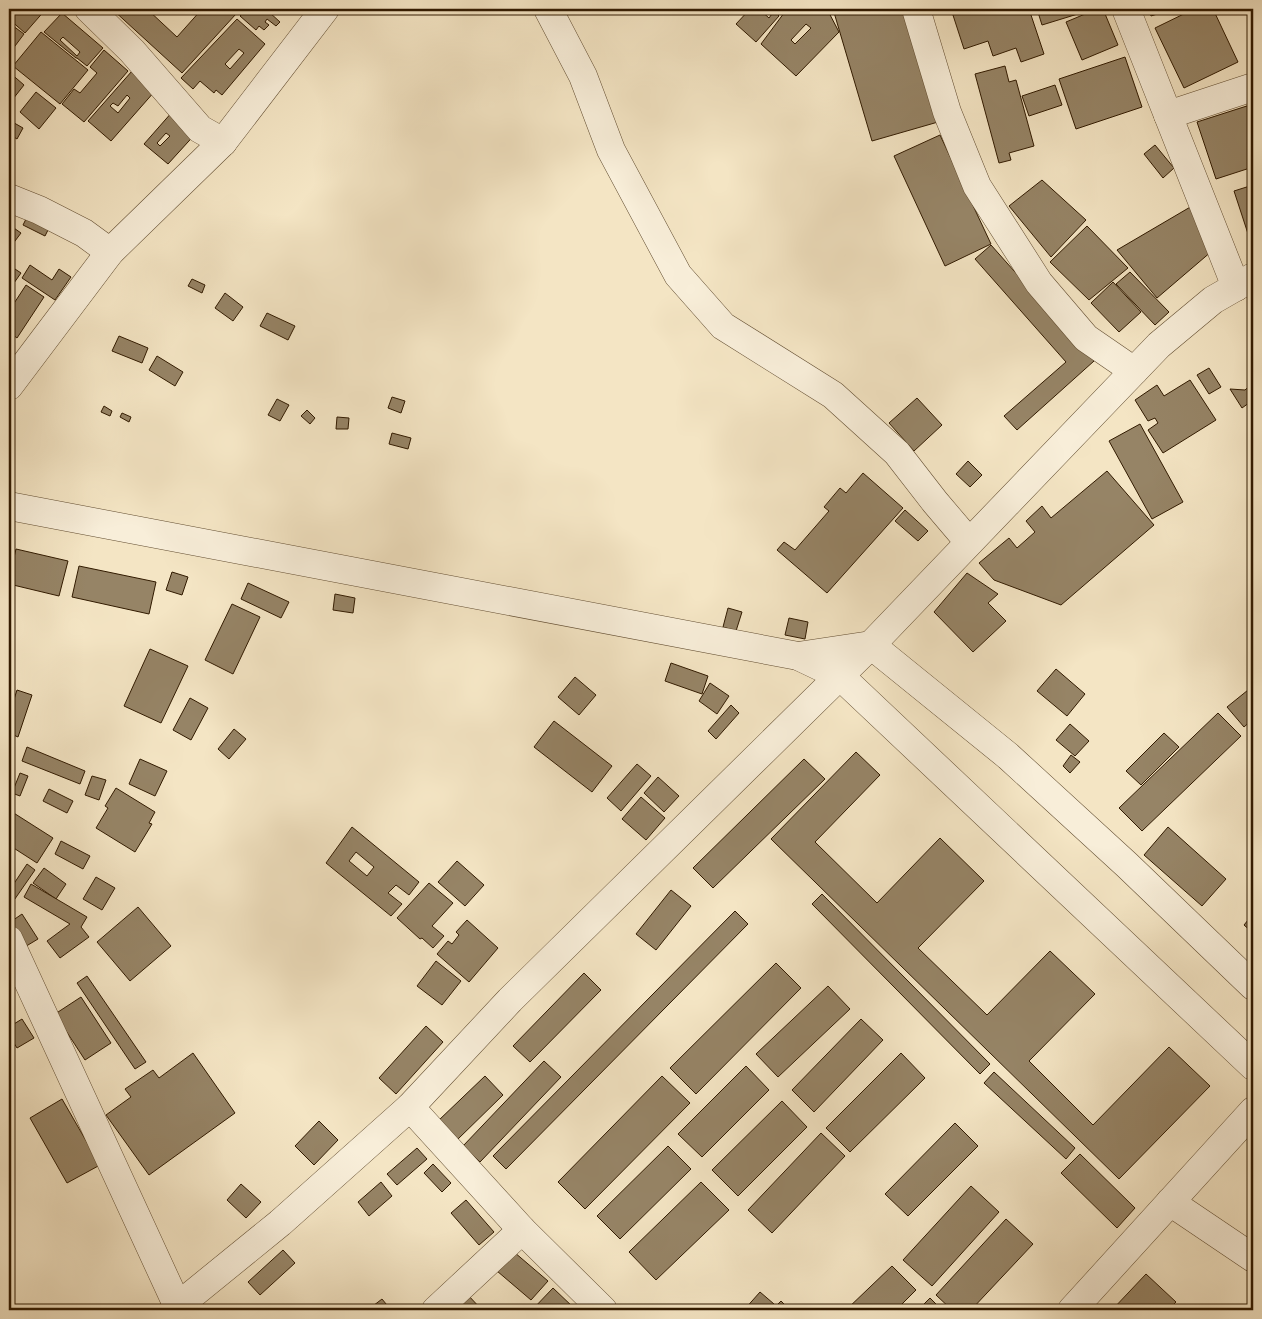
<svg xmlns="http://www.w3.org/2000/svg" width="1262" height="1319" font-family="Vollkorn,serif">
  <rect width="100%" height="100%" fill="#f4e5c4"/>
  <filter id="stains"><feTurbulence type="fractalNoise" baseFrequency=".004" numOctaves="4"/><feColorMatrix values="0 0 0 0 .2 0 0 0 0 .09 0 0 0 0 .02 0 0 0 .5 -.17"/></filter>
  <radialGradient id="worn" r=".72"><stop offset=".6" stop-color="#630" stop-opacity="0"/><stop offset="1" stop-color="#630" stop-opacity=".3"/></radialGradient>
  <g fill="#968466" stroke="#311a00" fill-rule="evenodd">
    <polygon points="9,9 46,9 25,33 9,19"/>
    <polygon points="112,9 147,9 177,37 202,9 201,9 230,9 236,14 182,73"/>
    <polygon points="247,9 272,9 269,12 280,22 276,26 267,19 265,22 269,25 264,30 259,26 256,30 240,16"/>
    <polygon points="750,9 759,9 769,18 774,11 779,16 756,42 736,24"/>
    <path d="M779 9H827L839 32 796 76 761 44 784 13ZM806 24 811 28 795 44 791 40Z"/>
    <polygon points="833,9 904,9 938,122 872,141"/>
    <polygon points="951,9 1029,9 1044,54 1021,62 1016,48 993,56 988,41 964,49"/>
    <polygon points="1037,9 1094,9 1042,25"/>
    <polygon points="1097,9 1103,9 1118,45 1082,60 1066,22"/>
    <polygon points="1149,9 1173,9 1151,16"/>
    <polygon points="1194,9 1213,9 1238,62 1184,88 1155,28"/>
    <path d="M62 13 103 48 87 66 77 58H76L44 32ZM63 37 80 52 77 56 60 40Z"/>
    <path d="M237 19 265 44 222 95 216 90 214 93 200 81 193 89 181 78ZM239 49 244 53 230 69 225 64Z"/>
    <polygon points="9,23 24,34 9,54"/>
    <polygon points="41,32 88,70 60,104 13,66"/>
    <polygon points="104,50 128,71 84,122 62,104 74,89 80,93 97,73 90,67"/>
    <polygon points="1125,57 1142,107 1076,129 1059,79"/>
    <polygon points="1005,66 1009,82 1016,80 1034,146 1009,153 1011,160 999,163 975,74"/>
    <path d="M132 71 155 91 111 141 88 121ZM127 95 130 98 118 113 110 106 113 103 118 106Z"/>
    <polygon points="9,72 24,85 9,104"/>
    <polygon points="1055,85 1062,105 1029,116 1022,96"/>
    <polygon points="36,92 56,108 39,129 20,112"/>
    <polygon points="1253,104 1253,167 1216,179 1197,122"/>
    <path d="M173 111 198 131 168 164 144 144ZM166 133 170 136 160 146 157 143Z"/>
    <polygon points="9,120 23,128 17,139 9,134"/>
    <polygon points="940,135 991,244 945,266 894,156"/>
    <polygon points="1155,145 1174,168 1163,178 1144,154"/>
    <polygon points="1042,180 1086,220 1051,257 1009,206"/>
    <polygon points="1253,185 1253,249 1234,191"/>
    <polygon points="1192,206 1212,251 1157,298 1117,250"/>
    <polygon points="29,213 51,224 45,236 23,225"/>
    <polygon points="11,226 21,233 12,245 9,243 9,230"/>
    <polygon points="1087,226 1128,268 1089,300 1050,262"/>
    <polygon points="991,245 1094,361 1017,430 1004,416 1066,362 975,259"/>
    <polygon points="9,265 21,273 9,290"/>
    <polygon points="30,265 52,280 59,269 71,277 55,300 22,278"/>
    <polygon points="1130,272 1169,312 1155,325 1116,284"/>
    <polygon points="192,279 205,285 202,293 188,286"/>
    <polygon points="1113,282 1141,312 1119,332 1091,303"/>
    <polygon points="26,285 44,297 17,338 9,332 9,311"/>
    <polygon points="225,293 243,307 233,321 215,308"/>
    <polygon points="267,313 295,326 288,340 260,326"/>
    <polygon points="119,336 148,348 142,363 112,351"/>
    <polygon points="157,356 183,372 175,386 149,370"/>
    <polygon points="1209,368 1221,387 1209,394 1197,375"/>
    <polygon points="1190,380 1216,420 1163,453 1148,430 1158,423 1155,418 1148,421 1135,400 1157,385 1164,396"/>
    <polygon points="1253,383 1253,400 1242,408 1230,389 1245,390"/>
    <polygon points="392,397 405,401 401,413 388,408"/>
    <polygon points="917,398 942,425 914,451 889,423"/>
    <polygon points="277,399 289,405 280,421 268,415"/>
    <polygon points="104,406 112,411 110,416 101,412"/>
    <polygon points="307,410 315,418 310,424 301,416"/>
    <polygon points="122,413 131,417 129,422 120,417"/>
    <polygon points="337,417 349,418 348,429 336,429"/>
    <polygon points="1140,424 1183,502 1152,519 1109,441"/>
    <polygon points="392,433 411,438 408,449 389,444"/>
    <polygon points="968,461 982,475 970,487 956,474"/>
    <polygon points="1107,471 1154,525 1061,605 994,580 979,563 1009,538 1017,548 1035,532 1026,521 1042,506 1051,518"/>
    <polygon points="863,473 903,508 827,593 777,550 784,542 795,550 829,511 824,507 840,488 846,493"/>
    <polygon points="905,510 928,531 918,541 895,521"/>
    <polygon points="16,549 68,561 59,596 9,584 9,579"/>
    <polygon points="79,566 156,582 149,614 72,597"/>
    <polygon points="172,572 188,577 182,595 166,590"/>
    <polygon points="967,573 998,594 988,603 1006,621 973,652 934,612"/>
    <polygon points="248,583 289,602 281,618 241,599"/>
    <polygon points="335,594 355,598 353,613 333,610"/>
    <polygon points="232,604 260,617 233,674 205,660"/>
    <polygon points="728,608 742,612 736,631 723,627"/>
    <polygon points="789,618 808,622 805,639 785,635"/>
    <polygon points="150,649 188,666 161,723 124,706"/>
    <polygon points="671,663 708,676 702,694 665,681"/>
    <polygon points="1056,669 1085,694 1067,716 1037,691"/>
    <polygon points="575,677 596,695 579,715 558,697"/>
    <polygon points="710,683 729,696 717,714 699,701"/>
    <polygon points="1253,686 1253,719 1244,727 1227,707"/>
    <polygon points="17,690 32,695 18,737 9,733 9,712 10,712"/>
    <polygon points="190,698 208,708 191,740 173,730"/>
    <polygon points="731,705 739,713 716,739 708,731"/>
    <polygon points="1218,713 1241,736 1142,831 1119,808"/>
    <polygon points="554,721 612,766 592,792 534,747"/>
    <polygon points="1070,724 1089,741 1075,756 1056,740"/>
    <polygon points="234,729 246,739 229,759 218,749"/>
    <polygon points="1164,733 1179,747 1141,785 1126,771"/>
    <polygon points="27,747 85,771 80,784 22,761"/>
    <polygon points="856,752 880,775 815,842 877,903 940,838 984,881 918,948 987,1015 1050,951 1095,994 1029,1061 1093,1125 1169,1047 1210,1086 1119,1179 771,839"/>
    <polygon points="1071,755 1080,762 1070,773 1063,766"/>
    <polygon points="140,759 167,771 155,796 129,784"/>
    <polygon points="804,759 825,779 713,888 693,868"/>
    <polygon points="637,764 651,776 621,811 607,798"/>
    <polygon points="20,773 28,776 20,796 12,793"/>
    <polygon points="92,776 106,780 99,800 85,795"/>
    <polygon points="658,777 679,796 664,812 644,793"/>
    <polygon points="116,788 155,812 149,823 152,824 135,852 96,828 108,808 105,806"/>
    <polygon points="49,789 73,801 67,813 43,801"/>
    <polygon points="641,797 665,818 646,840 622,819"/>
    <polygon points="9,810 53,838 37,863 9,845"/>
    <path d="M352 827 419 882 409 895 396 885 388 893 402 904 391 916 326 863ZM356 852 374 867 367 876 349 861Z"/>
    <polygon points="1168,827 1226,879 1202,906 1144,855"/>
    <polygon points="61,841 90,856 83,869 55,854"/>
    <polygon points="457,861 484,885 465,906 438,882"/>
    <polygon points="27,864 35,870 10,906 9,905 9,891"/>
    <polygon points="44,868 66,884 56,899 33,883"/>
    <polygon points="96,877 115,888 102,910 83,899"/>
    <polygon points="429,883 453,903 432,926 444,936 433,948 422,938 420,939 397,918"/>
    <polygon points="31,884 87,917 81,927 89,937 60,958 47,941 70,924 24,897"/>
    <polygon points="671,890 691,906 656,950 636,934"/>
    <polygon points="822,894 990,1064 980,1074 812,904"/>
    <polygon points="138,907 171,946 130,981 97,942"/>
    <polygon points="735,911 748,924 506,1169 493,1156"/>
    <polygon points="22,914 38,939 18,951 9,936 9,923"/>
    <polygon points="1253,914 1253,933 1244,925"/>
    <polygon points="467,920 498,948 469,982 437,954 448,941 452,944 459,935 456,932"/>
    <polygon points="436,961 461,981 442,1005 417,986"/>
    <polygon points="776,963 801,988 696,1094 670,1068"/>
    <polygon points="584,973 601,990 530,1062 513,1046"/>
    <polygon points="87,976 146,1062 135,1069 77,983"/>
    <polygon points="828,986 850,1009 778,1077 756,1054"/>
    <polygon points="81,997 111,1043 85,1060 55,1014"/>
    <polygon points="22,1019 34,1038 17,1048 9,1035 9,1027"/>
    <polygon points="861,1019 883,1040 814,1112 792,1090"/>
    <polygon points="426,1026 443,1042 396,1094 379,1078"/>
    <polygon points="193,1053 235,1113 149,1175 106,1115 131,1097 125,1089 153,1070 159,1078"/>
    <polygon points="901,1053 925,1078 850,1152 826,1128"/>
    <polygon points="544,1061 561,1077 480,1162 463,1146"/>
    <polygon points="746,1066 769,1090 702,1157 678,1134"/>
    <polygon points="994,1072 1075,1148 1066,1159 984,1083"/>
    <polygon points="485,1076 503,1095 457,1140 438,1121"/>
    <polygon points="662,1076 690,1103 585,1209 558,1182"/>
    <polygon points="62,1099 100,1165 67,1183 30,1118"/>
    <polygon points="782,1101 807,1127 738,1196 712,1170"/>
    <polygon points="319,1121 338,1140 314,1165 295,1146"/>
    <polygon points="955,1123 978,1146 908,1216 885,1194"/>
    <polygon points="821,1133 845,1156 772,1233 748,1210"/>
    <polygon points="668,1146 691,1169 620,1239 597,1216"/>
    <polygon points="417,1148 427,1159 397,1185 387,1174"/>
    <polygon points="1080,1154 1135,1208 1117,1228 1061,1173"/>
    <polygon points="433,1164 451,1183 442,1192 424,1173"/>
    <polygon points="381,1182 392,1196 369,1216 358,1202"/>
    <polygon points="701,1182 729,1210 656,1280 629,1252"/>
    <polygon points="241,1184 261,1202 246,1218 227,1200"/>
    <polygon points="971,1186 999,1212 932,1286 903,1260"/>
    <polygon points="466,1200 494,1232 479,1245 451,1213"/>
    <polygon points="1006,1219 1033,1244 971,1310 952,1310 936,1295"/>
    <polygon points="283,1250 295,1263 260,1295 248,1282"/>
    <polygon points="514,1252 548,1281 531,1300 497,1271"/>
    <polygon points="892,1266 916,1290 896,1310 846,1310"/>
    <polygon points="1146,1274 1176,1302 1168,1310 1112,1310"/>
    <polygon points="553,1288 574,1308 572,1310 532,1310"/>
    <polygon points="760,1292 774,1304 768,1310 744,1310"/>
    <polygon points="467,1294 482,1310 451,1310"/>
    <polygon points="930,1298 942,1310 918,1310"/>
    <polygon points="382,1299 391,1310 370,1310 369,1309"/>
    <polygon points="781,1301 790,1310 772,1310"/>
  </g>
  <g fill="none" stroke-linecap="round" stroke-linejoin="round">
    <defs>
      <g id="minor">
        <polyline points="89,9 132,51 200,129 223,142"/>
        <polyline points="548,9 583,76 611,150 678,275 723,326 833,395 897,453 935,502 969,542"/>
        <polyline points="916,9 947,112 977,186 1039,283 1086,338 1134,371"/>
        <polyline points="1126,9 1236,287"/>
        <polyline points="1168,115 1253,87"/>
        <polyline points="9,198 39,210 84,233 110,252"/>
        <polyline points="9,386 110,252 223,142 325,9"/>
        <polyline points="9,506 798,656 840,676 1253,1066"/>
        <polyline points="798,656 871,645 1008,756 1127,865 1253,986"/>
        <polyline points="9,940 178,1307"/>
        <polyline points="410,1107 522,1230 603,1310"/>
        <polyline points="1170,1202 1253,1258"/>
        <polyline points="173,1310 280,1223 410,1107 510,1000 871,645 1159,345 1213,300 1253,277"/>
        <polyline points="436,1310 522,1230"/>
        <polyline points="1072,1310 1253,1111"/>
      </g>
    </defs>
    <use href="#minor" stroke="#624d31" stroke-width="29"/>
    <use href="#minor" stroke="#f8eed9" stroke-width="28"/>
  </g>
  <rect width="1262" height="1319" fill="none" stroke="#f4e5c4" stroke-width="30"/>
  <rect x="10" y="10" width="1242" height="1299" fill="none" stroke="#311a00" stroke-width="2.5"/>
  <rect x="15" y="15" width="1232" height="1289" fill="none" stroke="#311a00"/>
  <rect width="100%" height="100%" filter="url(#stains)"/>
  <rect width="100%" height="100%" fill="url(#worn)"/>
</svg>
